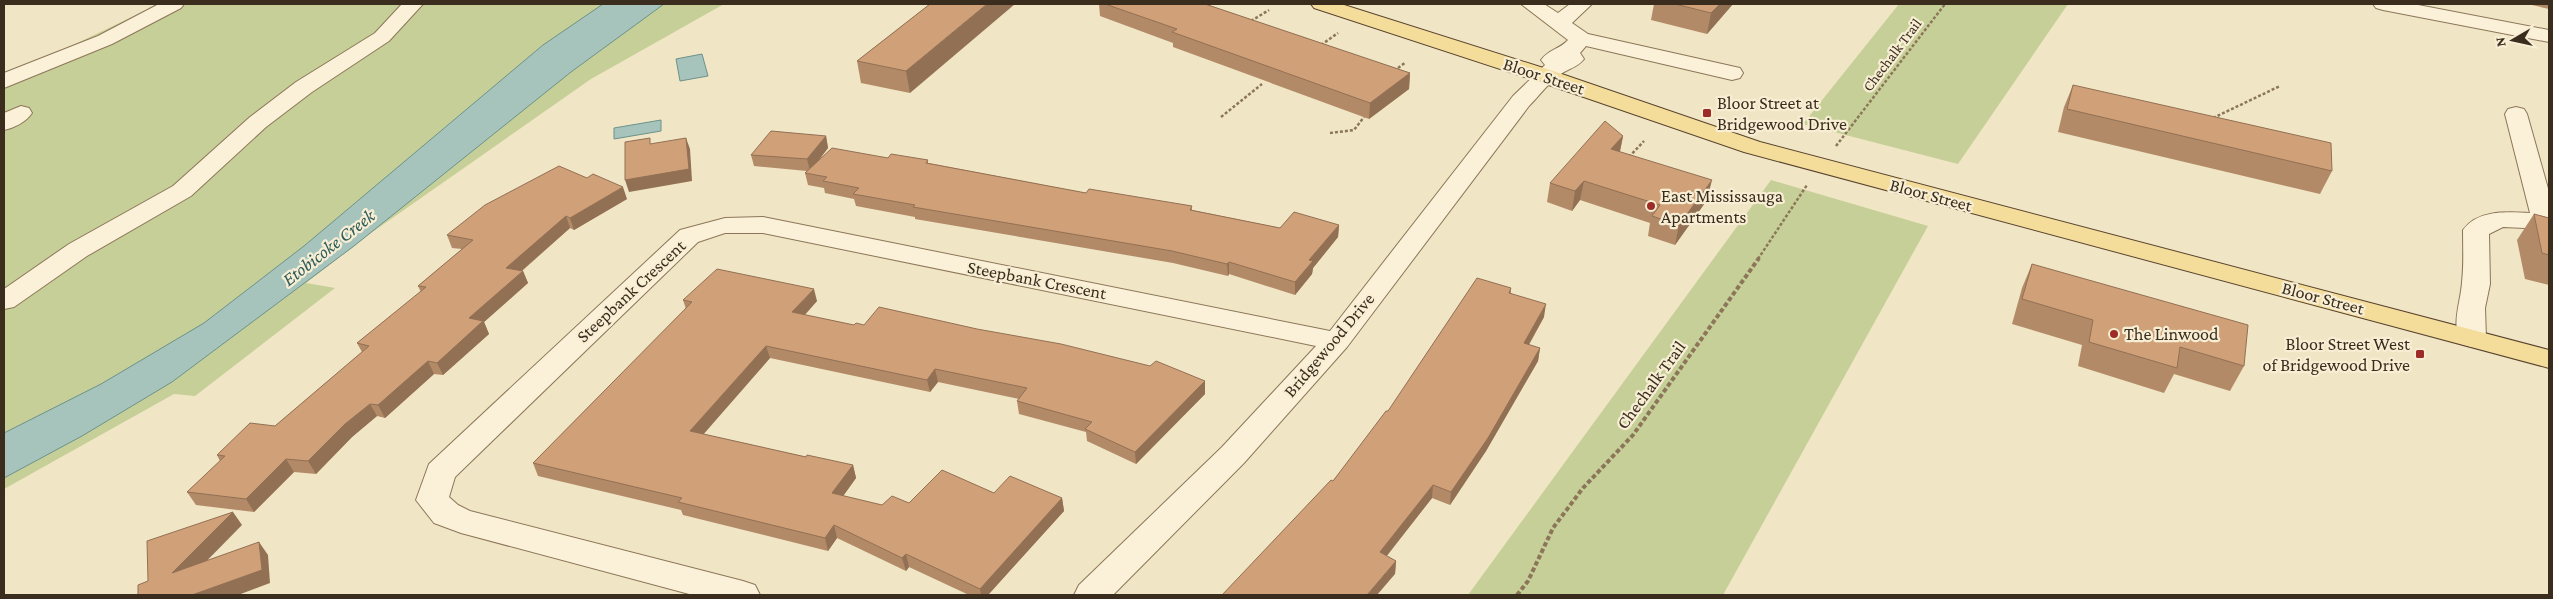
<svg xmlns="http://www.w3.org/2000/svg" width="2553" height="599" font-family="'Crimson Pro',serif">
  <rect width="100%" height="100%" fill="#f0e5c4"/>
  <g fill="#c6cf97">
    <polygon points="159,4 724,4 591,79 371,233 306,283 335,288 195,396 174,394 4,489 4,78"/>
    <polygon points="1899,4 2068,4 1958,164 1803,124"/>
    <polygon points="1771,180 1928,226 1723,595 1468,595"/>
  </g>
  <g fill="#a6c3bc" stroke="#6c928a">
    <polygon points="603,4 664,4 571,72 354,246 172,382 82,436 4,478 4,433 101,384 204,323 304,246 543,45"/>
    <polygon points="702,54 708,76 680,81 676,59"/>
    <polygon points="661,120 661,131 614,139 614,128"/>
  </g>
  <g fill="none" stroke-linecap="round" stroke-linejoin="round">
    <defs>
      <g id="minor">
        <polygon points="159,4 184,4 181,8 112,44 4,88 4,73 98,36"/>
        <polygon points="402,4 423,4 389,41 312,92 266,127 191,196 87,256 14,307 4,309 4,289 69,244 173,186 250,117 296,82 375,33"/>
        <path d="M1521 4H1544L1558 13 1570 4H1592L1572 23 1588 34 1740 68 1743 73 1740 78 1732 80 1586 46 1580 53 1584 59C1577 68 1569 68 1561 74 1549 82 1539 96 1529 106L1347 347 1244 463 1113 595H1074L1079 585 1222 447 1316 346 763 233H725L698 242 455 477 449 497 458 505 470 511 743 581 755 585 760 595H693L461 533 434 523 416 500 429 464 680 230 725 218 763 217 1330 331 1513 96 1545 65 1541 60C1549 49 1560 49 1568 40Z"/>
        <polygon points="2373,4 2413,4 2549,30 2549,42 2383,10 2376,8"/>
        <path d="M21 106 29 108 32 113C26 122 14 128 4 130V113Z"/>
        <path d="M2516 107 2524 109 2527 114 2549 192V229L2503 227 2489 234 2490 284 2485 308 2486 338 2482 344 2472 347 2462 344C2450 326 2461 302 2462 282 2464 265 2463 247 2463 230 2478 209 2508 212 2530 213L2505 114 2508 109Z"/>
      </g>
      <polygon id="major" points="1311,4 1341,4 1553,71 1760,142 2549,350 2549,368 1744,152 1537,81 1314,8"/>
    </defs>
    <use href="#minor" stroke="#8c7659" stroke-width="2"/>
    <use href="#major" stroke="#59442e" stroke-width="2"/>
    <g stroke="#8c7659" stroke-width="2.5" stroke-dasharray="3 2" stroke-linecap="butt">
      <polyline points="1251,21 1269,10"/>
      <polyline points="1321,45 1338,33"/>
      <polyline points="1394,71 1406,62"/>
      <polyline points="1221,117 1262,84"/>
      <polyline points="2213,118 2280,86"/>
      <polyline points="1330,133 1354,130 1364,117"/>
      <polyline points="1836,146 1945,4"/>
      <polyline points="1629,157 1644,141"/>
      <polyline points="1758,259 1807,185"/>
    </g>
    <polyline stroke="#8c7659" stroke-width="4" stroke-dasharray="4.5 2.5" stroke-linecap="butt" points="1517,595 1528,581 1553,528 1583,488 1633,435 1759,258"/>
    <use href="#minor" fill="#faf1d8" fill-rule="evenodd"/>
    <use href="#major" fill="#f4dc9b" fill-rule="evenodd"/>
  </g>
  <g fill="#b38a67">
    <polygon points="930,4 910,93 861,83 857,61"/>
    <polygon points="1099,4 1205,4 1410,73 1409,89 1369,119 1173,47 1173,43 1100,16"/>
    <polygon points="1654,4 1733,4 1707,34 1651,20"/>
    <polygon points="2532,4 2549,4 2549,9 2532,5"/>
    <polygon points="2073,85 2332,171 2320,194 2058,132 2064,107"/>
    <polygon points="826,136 828,148 819,160 888,158 928,160 928,163 1086,193 1192,206 1192,210 1280,228 1339,225 1338,237 1313,268 1312,274 1295,295 1229,274 1228,276 1173,263 915,219 915,217 856,206 854,199 825,193 824,188 808,185 805,173 807,171 754,166 751,155"/>
    <polygon points="1623,136 1620,152 1707,200 1675,245 1648,236 1650,223 1580,200 1572,211 1547,202 1550,183"/>
    <polygon points="587,178 627,199 574,230 570,228 522,271 523,271 528,283 484,322 489,334 443,375 434,374 385,418 377,416 352,437 316,474 294,472 254,512 196,505 187,492 220,461 217,455 275,426 362,352 357,343 421,292 418,286 462,249 452,248 447,235"/>
    <polygon points="2534,214 2549,218 2549,285 2525,279 2517,240"/>
    <polygon points="2032,264 2244,366 2230,391 2174,374 2164,393 2078,366 2082,345 2012,324 2022,288"/>
    <polygon points="1511,288 1511,293 1544,317 1529,345 1540,348 1538,361 1486,451 1450,505 1432,498 1386,556 1396,561 1395,574 1333,481 1388,411"/>
    <polygon points="683,300 817,301 805,315 854,325 1205,381 1205,394 1136,464 1087,441 1086,432 1019,414 1017,401 1019,399 938,382 930,392 770,358 703,434 806,457 853,465 856,478 843,496 882,505 909,503 994,493 1062,498 1064,511 988,595 969,595 909,567 906,571 837,538 828,551 683,515 681,510 538,476 533,463 686,309"/>
  </g>
  <g fill="#927054">
    <polygon points="987,4 1015,4 910,93 906,71"/>
    <polygon points="1720,4 1733,4 1707,34 1711,13"/>
    <polygon points="1410,73 1409,89 1369,119 1370,103"/>
    <polygon points="826,136 828,148 810,171 807,159"/>
    <polygon points="1623,136 1619,155 1611,149"/>
    <polygon points="686,138 690,149 692,181 629,192 625,180"/>
    <polygon points="1712,180 1707,200 1675,245 1679,225"/>
    <polygon points="1584,181 1580,200 1572,211 1575,191"/>
    <polygon points="623,187 627,199 574,230 570,218"/>
    <polygon points="566,216 570,228 511,280 506,268"/>
    <polygon points="1339,225 1338,237 1313,268 1312,274 1295,295 1295,282 1309,260"/>
    <polygon points="1229,262 1229,274 1228,276 1227,264"/>
    <polygon points="523,271 528,283 484,322 489,334 443,375 437,363 469,318"/>
    <polygon points="814,289 817,301 796,324 792,312"/>
    <polygon points="1546,304 1544,317 1522,356 1524,343"/>
    <polygon points="766,346 770,358 695,444 690,431"/>
    <polygon points="1540,348 1538,361 1486,451 1450,505 1451,492"/>
    <polygon points="428,361 434,374 385,418 378,405"/>
    <polygon points="935,369 938,382 930,392 927,380"/>
    <polygon points="1205,381 1205,394 1136,464 1135,452"/>
    <polygon points="370,404 377,416 352,437 316,474 308,461 345,424"/>
    <polygon points="286,459 294,472 254,512 246,499"/>
    <polygon points="853,465 856,478 836,506 832,493"/>
    <polygon points="1433,485 1432,498 1379,566 1380,552"/>
    <polygon points="1062,498 1064,511 988,595 981,595 980,589"/>
    <polygon points="233,512 242,525 182,586 172,573"/>
    <polygon points="834,525 837,538 828,551 825,538"/>
    <polygon points="259,542 268,555 270,583 238,595 192,595"/>
    <polygon points="906,554 909,567 906,571 902,558"/>
    <polygon points="1396,561 1395,574 1377,595 1367,595"/>
  </g>
  <g fill="#d0a078" stroke="#927054">
    <polygon points="930,4 987,4 906,71 857,61"/>
    <polygon points="1105,4 1205,4 1410,73 1370,103 1172,32 1177,29"/>
    <polygon points="1675,4 1720,4 1711,13"/>
    <polygon points="2073,85 2331,143 2332,171 2067,109"/>
    <polygon points="1605,121 1623,136 1611,149 1712,180 1679,225 1652,216 1660,205 1584,181 1575,191 1550,183"/>
    <polygon points="771,131 826,136 807,159 751,155"/>
    <polygon points="650,138 650,144 686,138 689,169 625,180 625,142"/>
    <polygon points="832,148 888,158 891,154 928,160 926,163 1086,193 1089,189 1192,206 1190,210 1280,228 1294,212 1339,225 1309,260 1313,261 1295,282 1229,262 1227,264 1172,251 913,207 915,205 853,194 859,188 823,181 827,177 805,173"/>
    <polygon points="559,166 587,178 593,174 623,187 570,218 566,216 506,268 523,271 469,318 483,321 437,363 428,361 378,405 370,404 345,424 308,461 286,459 246,499 187,492 225,456 217,455 250,423 275,426 369,346 357,343 426,287 418,286 473,240 447,235 485,205"/>
    <polygon points="2534,214 2549,218 2549,255 2542,253"/>
    <polygon points="2032,264 2248,325 2244,366 2180,347 2177,368 2089,342 2093,320 2022,299"/>
    <polygon points="717,269 814,289 792,312 854,325 856,323 864,325 879,307 977,329 1061,344 1150,366 1156,361 1205,381 1135,452 1085,429 1092,422 1017,401 1027,388 935,369 927,380 766,346 690,431 806,457 807,455 853,465 832,493 882,505 892,496 909,503 942,470 994,493 1010,476 1062,498 980,589 906,554 902,558 834,525 825,538 678,502 682,498 533,463 692,302 683,300"/>
    <polygon points="1477,278 1511,288 1509,293 1546,304 1524,343 1540,348 1488,438 1451,492 1433,485 1380,552 1396,561 1367,595 1222,595 1331,480 1333,481 1386,411 1388,411"/>
    <polygon points="233,512 172,573 259,542 262,570 192,595 138,595 138,585 148,581 147,541"/>
  </g>
  <g fill="#9d2b27" stroke="#f7eed4" stroke-width="2">
    <rect x="1702" y="108" width="10" height="10" rx="2.5"/>
    <circle cx="1651" cy="206" r="5"/>
    <circle cx="2114" cy="334" r="5"/>
    <rect x="2415" y="349" width="10" height="10" rx="2.5"/>
  </g>
  <g text-anchor="middle" stroke-width="4.5" stroke-linejoin="round" paint-order="stroke">
    <g font-size="15" fill="#3b2d1e" stroke="#f7eed4">
      <text transform="translate(1892 55) rotate(-53)" y="5">Chechalk Trail</text>
    </g>
    <g font-size="18" fill="#3b2d1e" stroke="#f7eed4">
      <text transform="translate(1544 76) rotate(18)" y="6">Bloor Street</text>
      <text transform="translate(1931 195) rotate(15)" y="6">Bloor Street</text>
      <text transform="translate(1037 280) rotate(11)" y="6">Steepbank Crescent</text>
      <text transform="translate(631 291) rotate(-43)" y="6">Steepbank Crescent</text>
      <text transform="translate(2323 298) rotate(15)" y="6">Bloor Street</text>
      <text transform="translate(1329 345) rotate(-50)" y="6">Bridgewood Drive</text>
      <text transform="translate(1651 385) rotate(-54)" y="6">Chechalk Trail</text>
    </g>
    <g font-size="18" fill="#3b2d1e" stroke="#f7eed4" text-anchor="start">
      <text x="1717" y="109">Bloor Street at<tspan x="1717" dy="21">Bridgewood Drive</tspan></text>
      <text x="1661" y="202">East Mississauga<tspan x="1661" dy="21">Apartments</tspan></text>
      <text x="2124" y="340">The Linwood</text>
      <text x="2410" y="350" text-anchor="end">Bloor Street West<tspan x="2410" dy="21">of Bridgewood Drive</tspan></text>
    </g>
    <g font-size="19" font-style="italic" fill="#2d5b5a" stroke="#f7eed4">
      <text transform="translate(328 247) rotate(-38)" y="7">Etobicoke Creek</text>
    </g>
  </g>
  <rect width="2553" height="599" fill="none" stroke="#3b2d1e" stroke-width="10"/>
  <g transform="translate(2513 40) rotate(261)" stroke="#f7eed4" stroke-width="4" paint-order="stroke">
  <path d="M0-4L9 19L0 12L-9 19Z" fill="#3b2d1e"/>
  <text y="-8" font-size="14" font-weight="bold" text-anchor="middle" fill="#3b2d1e">N</text>
  </g>
</svg>
